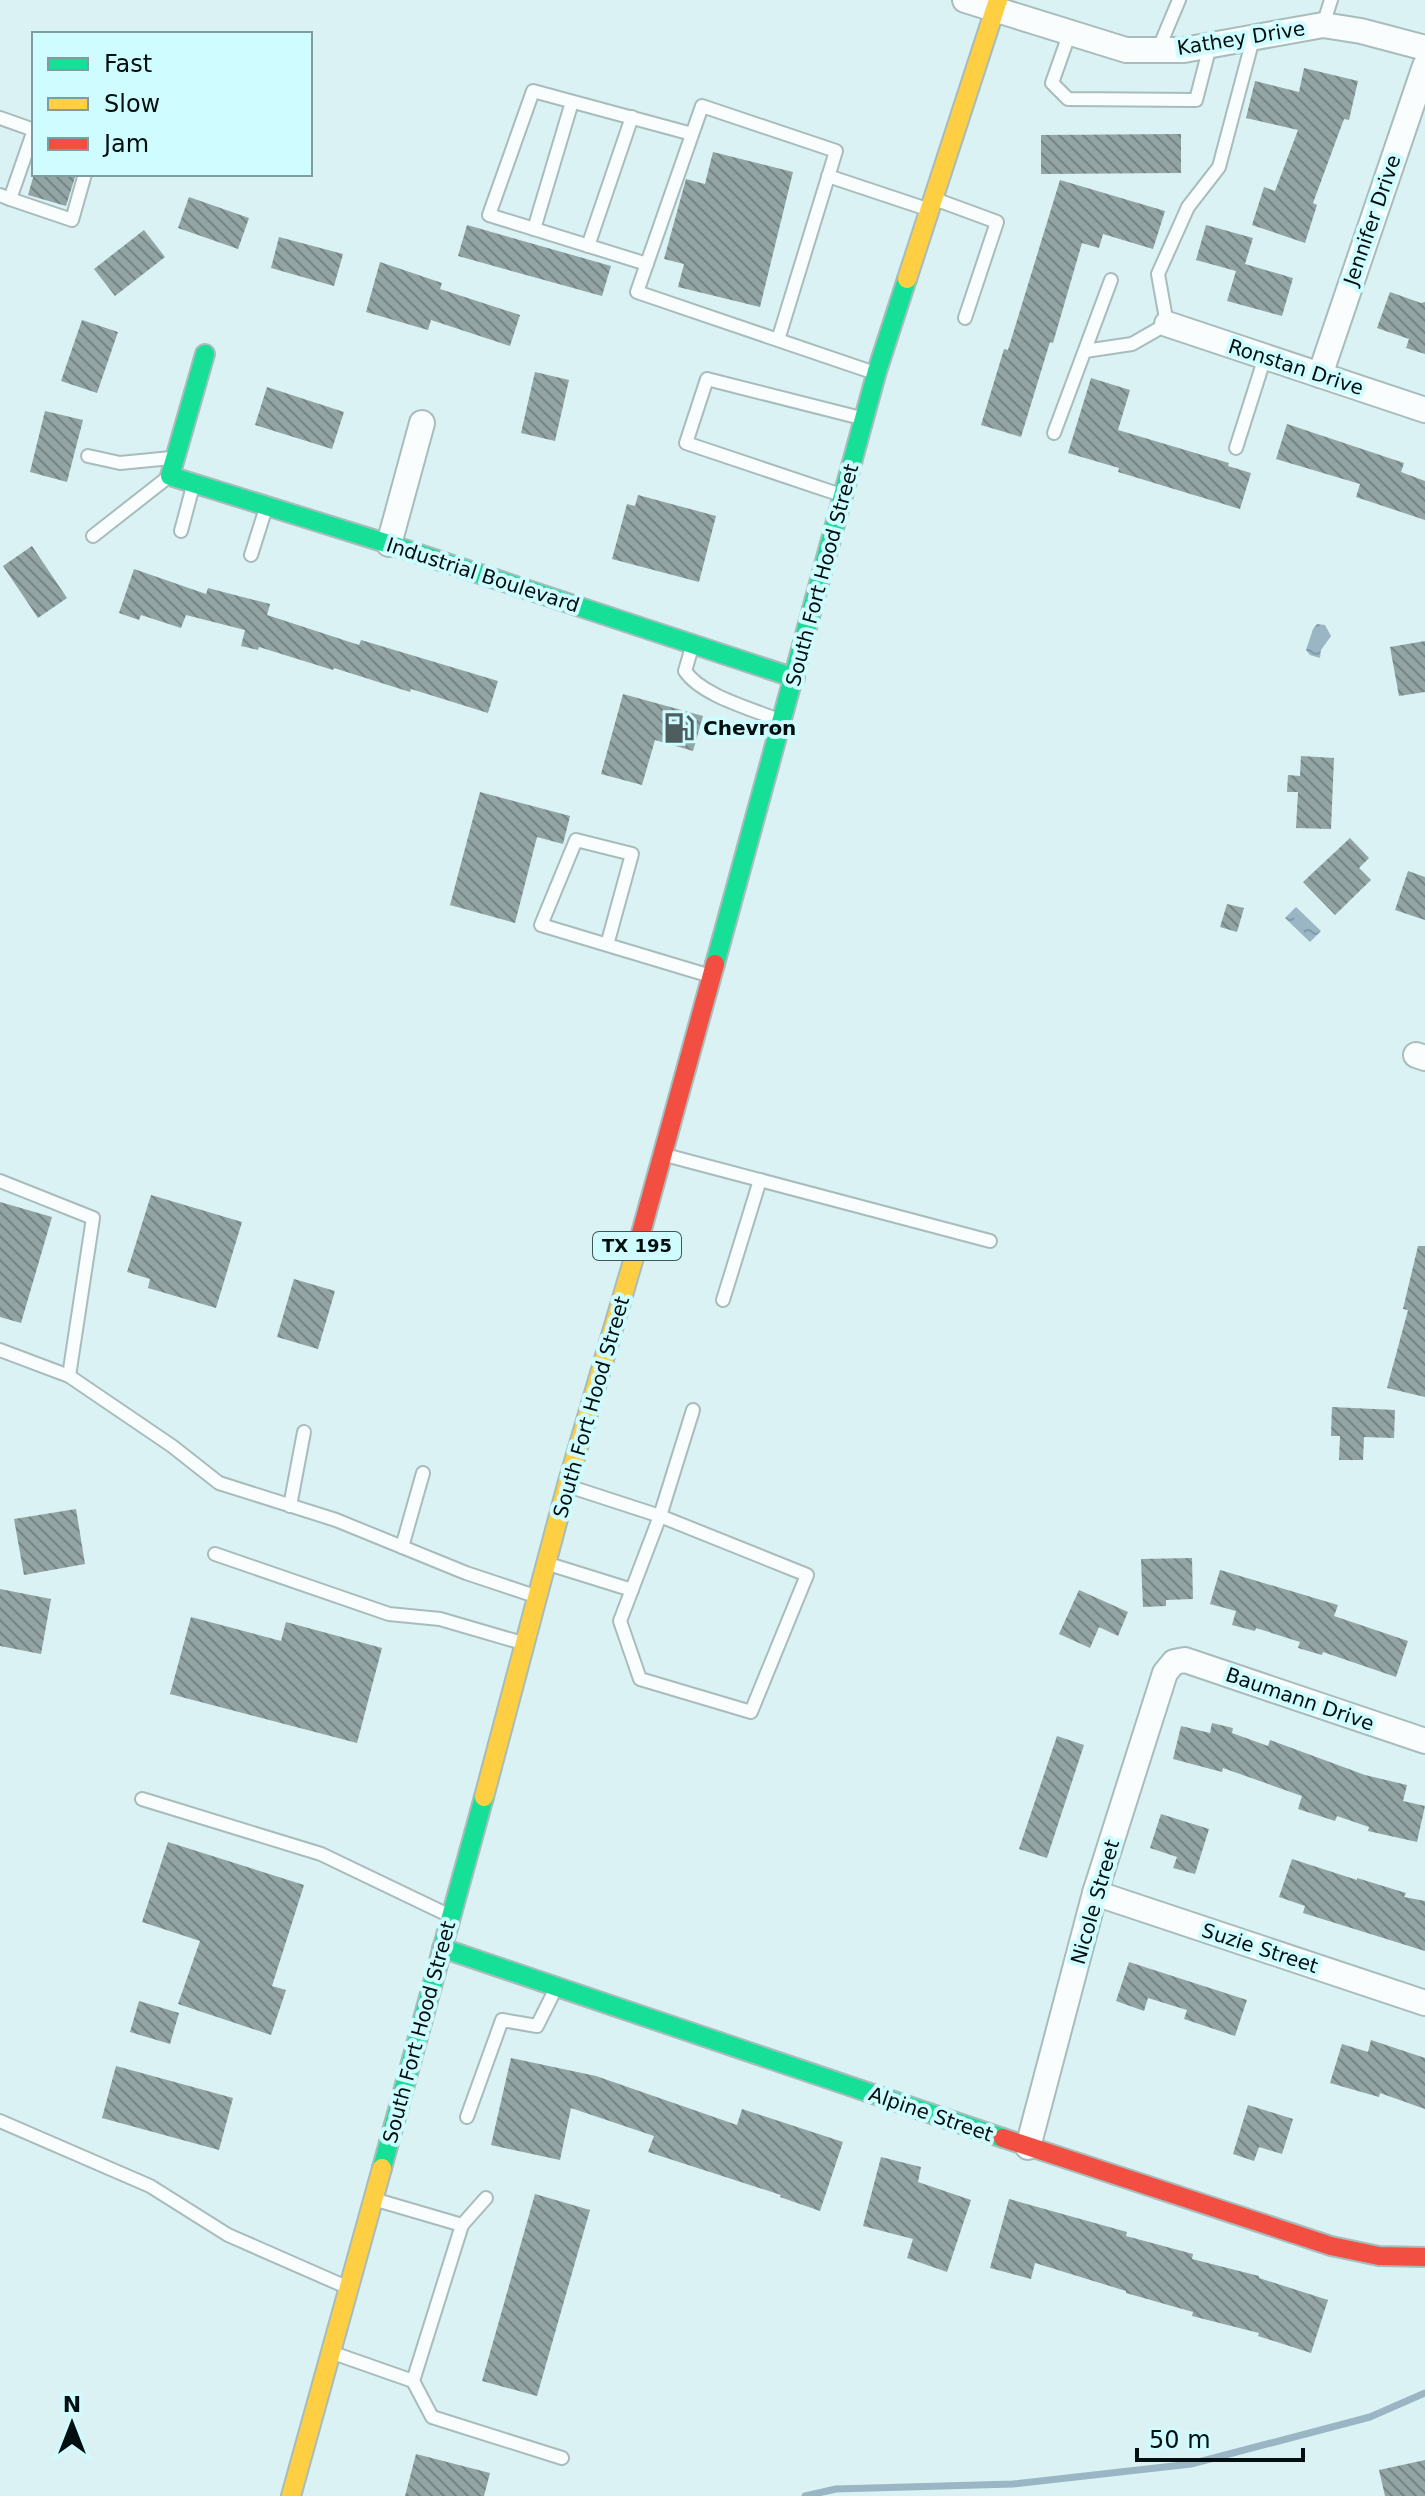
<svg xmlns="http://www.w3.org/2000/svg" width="1425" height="2496" font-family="'DejaVu Sans',sans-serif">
  <defs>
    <pattern id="water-ripples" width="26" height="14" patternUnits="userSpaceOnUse" patternTransform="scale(2)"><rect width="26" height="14" fill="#9ab5c4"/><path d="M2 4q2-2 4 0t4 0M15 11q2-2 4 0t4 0" fill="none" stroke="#839aa7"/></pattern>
    <pattern id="building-back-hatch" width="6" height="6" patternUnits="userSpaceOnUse" patternTransform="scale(2)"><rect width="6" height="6" fill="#92a4a4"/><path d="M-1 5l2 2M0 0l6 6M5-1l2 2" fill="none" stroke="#758484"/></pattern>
  </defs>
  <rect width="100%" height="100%" fill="#daf2f4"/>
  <g fill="url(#water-ripples)">
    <polygon points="1317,624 1325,625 1331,636 1321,650 1320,658 1310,655 1306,650 1313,629"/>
    <polygon points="1296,907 1321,931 1310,942 1285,918"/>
  </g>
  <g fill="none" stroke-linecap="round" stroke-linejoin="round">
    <polyline stroke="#9ab5c4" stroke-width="7" points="805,2496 836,2489 1013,2484 1191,2464 1370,2417 1425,2393"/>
  </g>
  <g fill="url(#building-back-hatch)">
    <polygon points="1304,68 1358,81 1349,120 1344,119 1313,203 1317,205 1305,243 1252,225 1264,187 1275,191 1298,130 1246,118 1255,81 1299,92"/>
    <polygon points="1181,134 1181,173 1041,174 1041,135"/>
    <polygon points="713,152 793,172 760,307 678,287 684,264 664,259 686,179 705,184"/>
    <polygon points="34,174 76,174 66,206 28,195"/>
    <polygon points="1060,180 1165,211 1153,249 1103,234 1099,248 1082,243 1053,343 1050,342 1021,437 981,425 1004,349 1008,350"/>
    <polygon points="189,197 249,218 238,249 178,228"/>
    <polygon points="467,225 611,266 602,296 458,256"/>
    <polygon points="1206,225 1253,238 1245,264 1293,278 1282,316 1227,301 1236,271 1196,260"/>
    <polygon points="144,230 165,257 115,296 94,269"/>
    <polygon points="279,237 343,254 334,286 271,268"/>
    <polygon points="380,262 442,283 440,289 520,315 510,346 431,320 428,330 366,312"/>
    <polygon points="1390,292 1421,303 1425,302 1425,354 1406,348 1409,339 1377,328"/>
    <polygon points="82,320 118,332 97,393 61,381"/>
    <polygon points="535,372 569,380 555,441 521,433"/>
    <polygon points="1091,378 1130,390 1118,430 1229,463 1228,466 1251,473 1240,509 1118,472 1119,468 1068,453"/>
    <polygon points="267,387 344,412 332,449 255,425"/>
    <polygon points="45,411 83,420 67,482 30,472"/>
    <polygon points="1287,424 1404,463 1401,472 1425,481 1425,520 1356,497 1360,484 1276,459"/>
    <polygon points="638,495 716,516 699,582 612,559 627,504 635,506"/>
    <polygon points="32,546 67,598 38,618 3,566"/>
    <polygon points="134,569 206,594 208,588 270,604 267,615 359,645 361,640 498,681 488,713 411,689 410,692 334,668 333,670 259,647 258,650 241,646 245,630 186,615 181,628 141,615 139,620 119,613"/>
    <polygon points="1425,641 1425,692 1399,696 1390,647"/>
    <polygon points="623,694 703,716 693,751 655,740 642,785 601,774"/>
    <polygon points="1301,756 1334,758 1331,829 1296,828 1298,792 1287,792 1288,775 1300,776"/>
    <polygon points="480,792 570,816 563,844 537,837 515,923 450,905"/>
    <polygon points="1350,838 1369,858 1359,868 1371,880 1335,915 1303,882"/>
    <polygon points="1408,871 1425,877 1425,920 1395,910"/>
    <polygon points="1227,904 1244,908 1237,932 1220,927"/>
    <polygon points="151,1195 242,1222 216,1308 148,1288 150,1279 127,1272"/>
    <polygon points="0,1202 52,1217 21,1323 0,1317"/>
    <polygon points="1418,1246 1425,1246 1425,1397 1387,1388 1408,1310 1403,1309"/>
    <polygon points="294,1279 335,1291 318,1349 277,1337"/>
    <polygon points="1332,1407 1395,1410 1394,1438 1364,1437 1363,1460 1339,1460 1340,1436 1331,1436"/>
    <polygon points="76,1509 85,1564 24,1575 14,1519"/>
    <polygon points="1192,1558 1193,1599 1166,1600 1166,1606 1143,1607 1141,1559"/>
    <polygon points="1220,1570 1338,1605 1334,1616 1408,1641 1396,1677 1323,1652 1322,1655 1298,1648 1300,1642 1256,1628 1255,1631 1232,1625 1236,1611 1210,1604"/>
    <polygon points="0,1589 51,1599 41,1654 0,1646"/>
    <polygon points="1079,1590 1128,1612 1118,1636 1099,1627 1090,1648 1059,1634"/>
    <polygon points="191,1617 281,1641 286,1622 382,1648 357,1743 170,1694"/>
    <polygon points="1212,1723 1233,1728 1232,1733 1268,1746 1270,1740 1365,1775 1407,1785 1403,1801 1425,1806 1417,1842 1368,1831 1369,1827 1337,1816 1335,1821 1298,1809 1302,1796 1223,1768 1222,1772 1173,1759 1181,1726 1210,1733"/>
    <polygon points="1057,1736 1084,1745 1047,1858 1019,1849"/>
    <polygon points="1161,1814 1209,1829 1195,1874 1173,1868 1177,1857 1150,1848"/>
    <polygon points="168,1842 304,1885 272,1986 286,1990 271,2035 178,2004 200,1941 142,1922"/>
    <polygon points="1292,1859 1357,1880 1357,1878 1406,1893 1404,1897 1425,1901 1425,1951 1303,1913 1305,1906 1279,1897"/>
    <polygon points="1129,1962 1247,2000 1235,2036 1184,2019 1187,2010 1148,1998 1144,2011 1116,2001"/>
    <polygon points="139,2001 179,2013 170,2044 130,2032"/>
    <polygon points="1371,2040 1425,2058 1425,2109 1380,2093 1379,2097 1330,2083 1342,2044 1368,2052"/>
    <polygon points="511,2058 596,2076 737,2125 742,2109 843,2142 820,2211 780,2197 781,2195 648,2152 654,2136 571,2108 560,2160 491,2145"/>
    <polygon points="116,2066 233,2098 219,2150 102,2118"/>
    <polygon points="1248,2105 1293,2119 1282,2154 1259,2147 1254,2161 1233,2154"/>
    <polygon points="881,2157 921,2167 918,2182 971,2200 947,2272 907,2258 913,2239 863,2226"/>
    <polygon points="535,2194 590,2210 537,2396 482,2381"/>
    <polygon points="1009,2199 1127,2232 1126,2236 1193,2254 1192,2259 1259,2276 1259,2278 1328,2300 1311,2353 1258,2336 1259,2333 1192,2316 1193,2312 1126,2293 1126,2291 1035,2263 1031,2279 990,2268"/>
    <polygon points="416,2454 490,2473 484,2496 405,2496"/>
    <polygon points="1425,2460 1425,2496 1385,2496 1379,2470"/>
  </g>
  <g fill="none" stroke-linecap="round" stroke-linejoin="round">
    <defs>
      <g id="lane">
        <polyline points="1323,25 1331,0"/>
        <polyline points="1070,32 1052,83 1068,99 1196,100 1210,46"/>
        <polyline points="1158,50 1179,0"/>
        <polyline points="0,118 34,130 10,199 0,195"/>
        <polyline points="828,176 924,208"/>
        <polyline points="10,199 72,220 85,174"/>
        <polyline points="940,201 997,222 965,318"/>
        <polyline points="534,229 572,102"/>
        <polyline points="588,246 632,117"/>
        <polyline points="647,264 489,215 533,91 692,134"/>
        <polyline points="778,340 836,151 702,106 637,292 869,371"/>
        <polyline points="1085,351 1132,344 1167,324 1158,274 1188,207 1219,167 1253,39"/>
        <polyline points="1054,433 1111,280"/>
        <polyline points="1236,448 1265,357"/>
        <polyline points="88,456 120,463 171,458"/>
        <polyline points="838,494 686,443 707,379 857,417"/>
        <polyline points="181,531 193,486"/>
        <polyline points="93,536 167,478"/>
        <polyline points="251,555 266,508"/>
        <path d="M692 647 685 671C701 695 749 708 776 719"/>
        <polyline points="607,945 632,854 576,840 541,925 704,974"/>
        <polyline points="669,1156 990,1241"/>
        <polyline points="0,1181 93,1218 69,1376"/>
        <polyline points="723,1300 760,1180"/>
        <polyline points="0,1350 69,1376 172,1446 219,1483 336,1520 466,1573 532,1595"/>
        <polyline points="574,1488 660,1516 693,1410"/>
        <polyline points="290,1506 304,1432"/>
        <polygon points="660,1516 807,1575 751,1712 640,1679 620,1621"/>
        <polyline points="402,1547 423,1473"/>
        <polyline points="215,1554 389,1614 440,1619 519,1642"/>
        <polyline points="555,1566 632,1590"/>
        <polyline points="142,1799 321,1854 444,1913"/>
        <polyline points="467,2117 502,2020 537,2026 555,1990"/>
        <polyline points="0,2121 150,2186 228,2235 342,2285"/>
        <polyline points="462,2225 486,2198"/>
        <polyline points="336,2354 413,2381 462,2225 380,2201"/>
        <polyline points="413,2381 432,2417 562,2458"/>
      </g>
      <g id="street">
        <polyline points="965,0 1126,50 1184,50 1323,25 1361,31 1425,48"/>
        <polyline points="1167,324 1425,410"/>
        <polyline points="1320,375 1425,66"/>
        <polyline points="389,544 422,423"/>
        <polyline points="1416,1055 1425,1058"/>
        <polyline points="1095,1893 1425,2003"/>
        <polyline points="1028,2147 1095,1893 1165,1673 1174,1662 1185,1660 1425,1741"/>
      </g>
      <g id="fast">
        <polyline points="205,354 170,476 389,544 795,678"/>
        <polyline points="715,964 877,371 907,279"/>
        <polyline points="442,1948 1003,2138"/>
        <polyline points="382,2168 484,1797"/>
      </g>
      <g id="slow">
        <polyline points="907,279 998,0"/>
        <polyline points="484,1797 567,1485 638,1244"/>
        <polyline points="291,2496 382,2168"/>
      </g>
      <g id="jam">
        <polyline points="638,1244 715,964"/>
        <polyline points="1003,2138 1331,2246 1379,2256 1425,2257"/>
      </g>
    </defs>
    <use href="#lane" stroke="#a8bcbc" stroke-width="16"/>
    <use href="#street" stroke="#a8bcbc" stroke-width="28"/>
    <use href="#fast" stroke="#a8bcbc" stroke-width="22"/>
    <use href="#slow" stroke="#a8bcbc" stroke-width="22"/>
    <use href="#jam" stroke="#a8bcbc" stroke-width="22"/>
    <use href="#lane" stroke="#f9fdfd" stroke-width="12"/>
    <use href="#street" stroke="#f9fdfd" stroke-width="24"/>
    <use href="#fast" stroke="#16e098" stroke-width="18"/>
    <use href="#slow" stroke="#ffcf43" stroke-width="18"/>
    <use href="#jam" stroke="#f24e42" stroke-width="18"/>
  </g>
  <defs>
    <symbol id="fuel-bare" viewBox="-9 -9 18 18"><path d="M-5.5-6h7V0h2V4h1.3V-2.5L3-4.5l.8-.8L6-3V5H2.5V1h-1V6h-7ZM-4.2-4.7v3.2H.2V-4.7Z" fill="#4e5e60" stroke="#cffcfe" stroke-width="2.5" paint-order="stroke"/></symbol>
  </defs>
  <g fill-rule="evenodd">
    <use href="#fuel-bare" x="657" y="706" width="44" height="44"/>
  </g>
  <g text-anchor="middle" stroke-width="8" stroke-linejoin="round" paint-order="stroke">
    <rect fill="#cffcfe" stroke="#405657" stroke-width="2" x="593" y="1232" width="88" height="28" rx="6"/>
    <g font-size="18" font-weight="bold" fill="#020f10">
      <text x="637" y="1252">TX 195</text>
    </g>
    <g font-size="20" fill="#020f10" stroke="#cffcfe">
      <text transform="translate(1241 38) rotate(-9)" y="7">Kathey Drive</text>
      <text transform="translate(1372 220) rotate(-71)" y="7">Jennifer Drive</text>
      <text transform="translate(1296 367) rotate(18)" y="7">Ronstan Drive</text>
      <text transform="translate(483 575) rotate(18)" y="7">Industrial Boulevard</text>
      <text transform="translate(822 575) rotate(-75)" y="7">South Fort Hood Street</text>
      <text transform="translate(591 1407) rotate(-74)" y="7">South Fort Hood Street</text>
      <text transform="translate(1300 1699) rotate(19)" y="7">Baumann Drive</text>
      <text transform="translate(1095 1902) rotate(-74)" y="7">Nicole Street</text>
      <text transform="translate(1260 1948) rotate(18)" y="7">Suzie Street</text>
      <text transform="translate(419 2032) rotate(-75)" y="7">South Fort Hood Street</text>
      <text transform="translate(931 2114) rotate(19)" y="7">Alpine Street</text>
    </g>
    <g font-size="20" font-weight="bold" fill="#020f10" stroke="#cffcfe" text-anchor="start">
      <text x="703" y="735">Chevron</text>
    </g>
  </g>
  <rect x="32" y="32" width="280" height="144" fill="#cffcfe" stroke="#7d9d9f" stroke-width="2"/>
  <rect x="48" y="58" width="40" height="12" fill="#16e098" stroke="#7d9d9f" stroke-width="2"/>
  <text x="104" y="72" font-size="24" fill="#020f10">Fast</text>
  <rect x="48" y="98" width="40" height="12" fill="#ffcf43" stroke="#7d9d9f" stroke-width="2"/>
  <text x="104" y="112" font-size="24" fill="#020f10">Slow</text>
  <rect x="48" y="138" width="40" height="12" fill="#f24e42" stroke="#7d9d9f" stroke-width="2"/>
  <text x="104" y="152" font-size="24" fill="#020f10">Jam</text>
  <g transform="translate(72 2424)" stroke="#cffcfe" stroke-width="6" paint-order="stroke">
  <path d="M0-6L14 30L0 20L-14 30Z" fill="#020f10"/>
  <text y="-12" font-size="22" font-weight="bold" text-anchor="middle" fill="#020f10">N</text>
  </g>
  <path d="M1137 2448v12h166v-12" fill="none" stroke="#020f10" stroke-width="4"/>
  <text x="1149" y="2448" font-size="24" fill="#020f10" stroke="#cffcfe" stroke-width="6" paint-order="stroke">50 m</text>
</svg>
